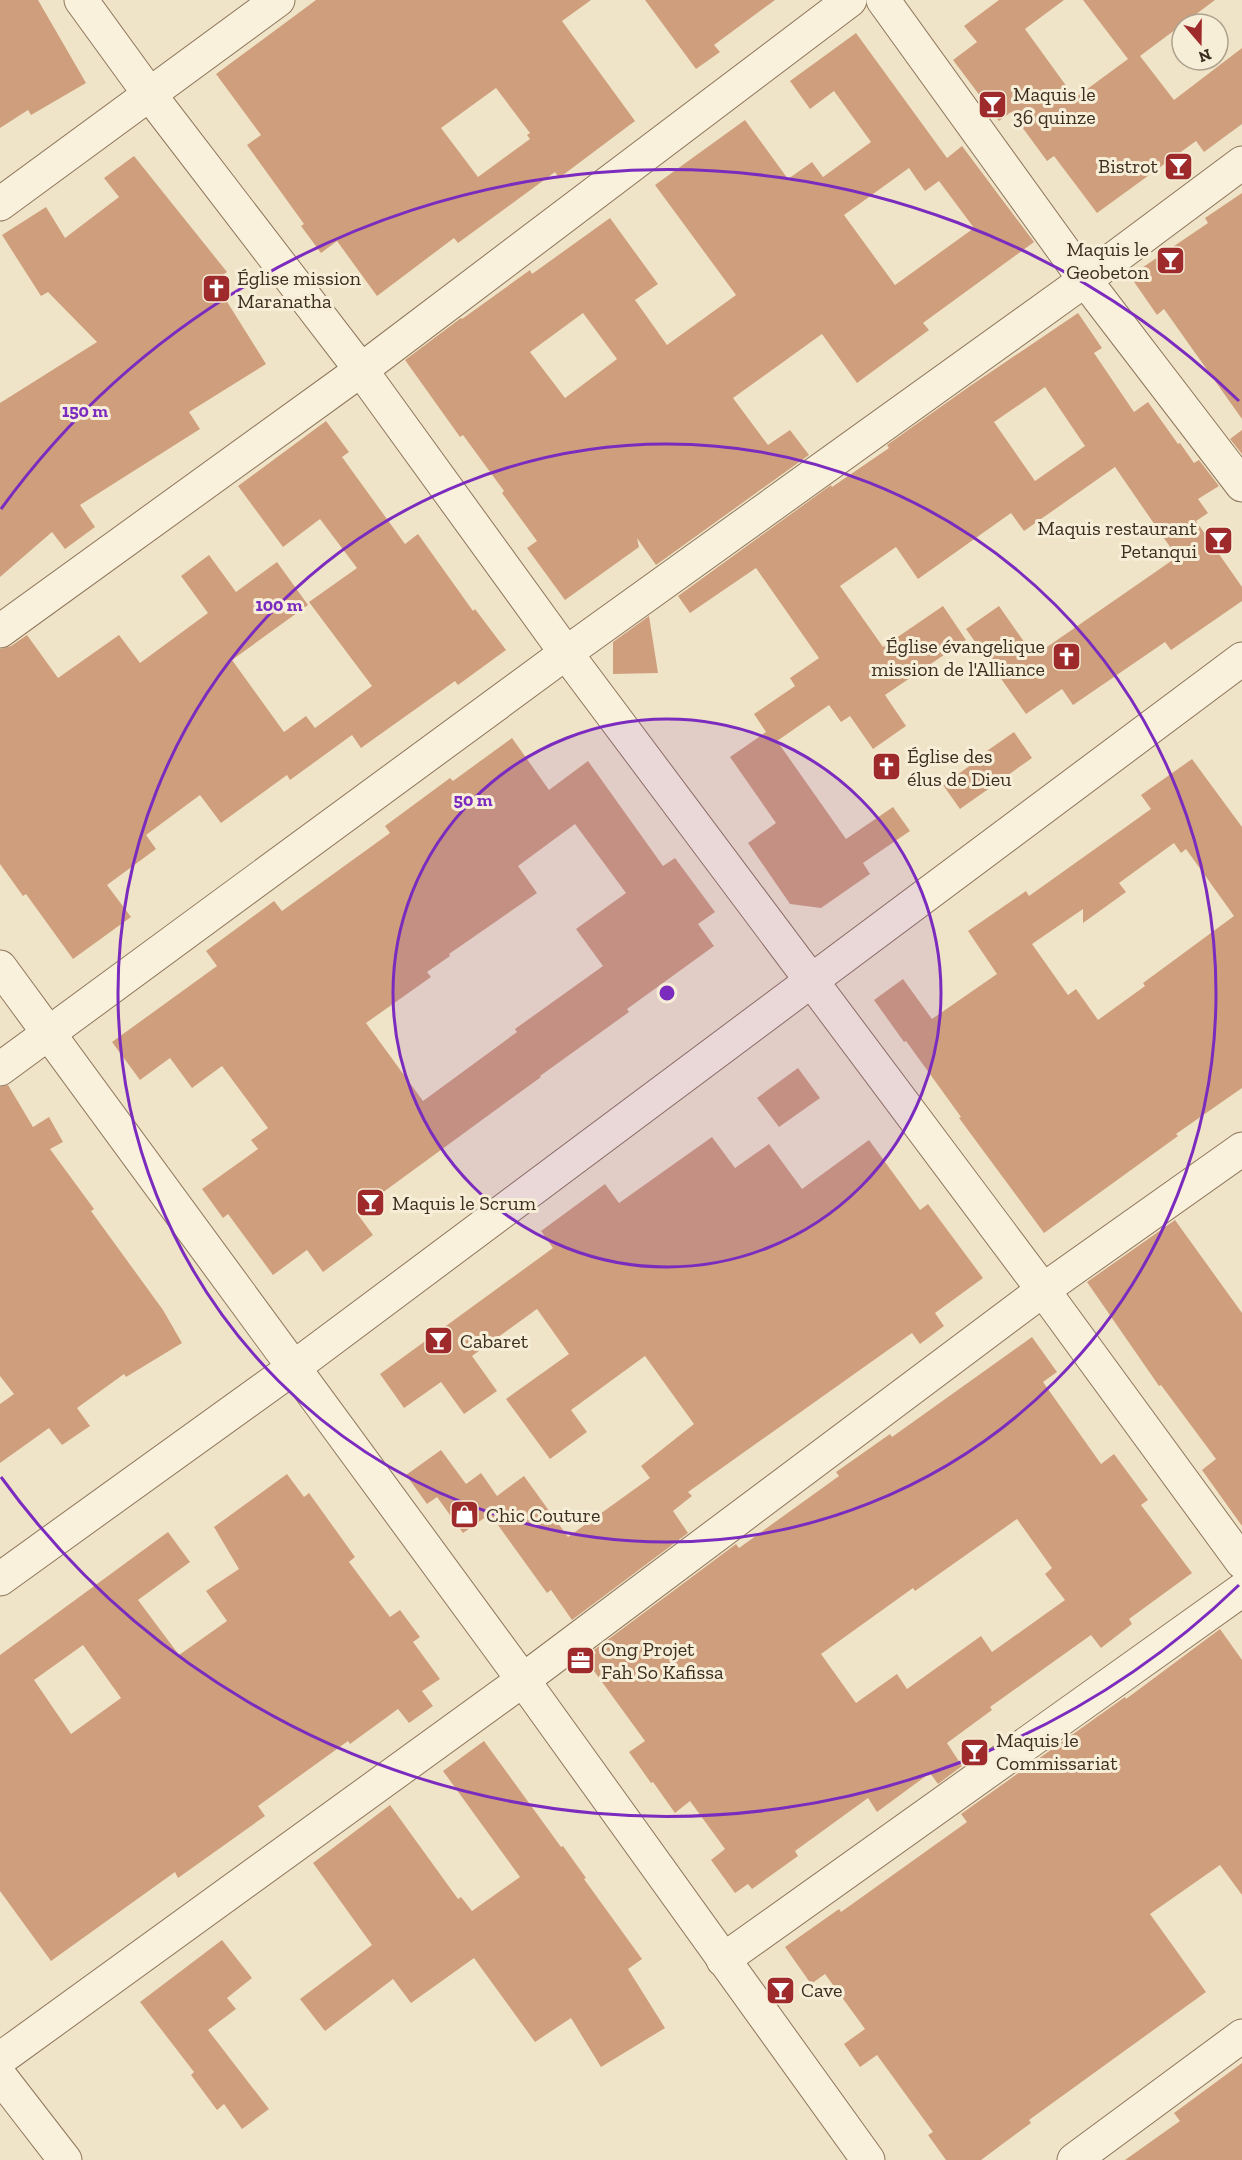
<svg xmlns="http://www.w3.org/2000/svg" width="1242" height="2160" font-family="'Zilla Slab',serif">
  <rect width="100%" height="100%" fill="#f0e4c8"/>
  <g fill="#cf9f7d" fill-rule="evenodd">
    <polygon points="0,0 38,0 86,83 31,115 28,110 0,128"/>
    <path d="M316 0H591L562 21 635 121 559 178 555 172 458 243 454 238 377 296 337 241 321 253 301 226 304 224 247 145 261 135 216 74ZM496 88 530 133 527 135 530 139 478 177 441 128Z"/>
    <polygon points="645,0 775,0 714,45 720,52 696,69"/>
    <polygon points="999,0 1064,0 1025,29 1075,98 1128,59 1083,0 1215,0 1140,56 1174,100 1242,48 1242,124 1204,152 1196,141 1097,213 1054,156 1047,161 1011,112 999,121 953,60 977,42 964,26"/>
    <path d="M856 33 947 158 962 146 1034 242 923 323 929 330 857 383 822 334 733 398 768 445 790 430 809 455 656 565 637 538 639 547 565 600 527 548 537 541 502 493 504 491 463 435 460 437 405 360 461 318 462 319 530 270 532 274 610 218 658 284 635 300 667 345 736 295 655 185 745 120 788 179 812 162 823 177 871 142 834 91 810 109 790 81ZM909 168 925 191 939 181 974 228 895 285 844 215ZM583 313 617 359 565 398 530 352Z"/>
    <polygon points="134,156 227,272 214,281 266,364 189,412 200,429 80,505 95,527 65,549 52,532 0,577 0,403 97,342 48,292 41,296 2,235 46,207 65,238 119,197 104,178"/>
    <polygon points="1242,193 1242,419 1164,309 1157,315 1130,276 1208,223 1205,218"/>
    <path d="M1078 313 1102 348 1094 353 1134 412 1148 402 1178 444 1180 443 1194 463 1199 460 1219 486 1198 499 1208 513 1196 521 1242 587V601L1171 650 1165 642 1073 705 1062 689 1026 714 966 629 999 606 1034 656 1177 557 1115 467 1024 531 1011 513 918 579 896 547 840 586 883 647 943 606 966 640 885 695 906 726 873 749 850 716 841 722 829 705 777 741 846 839 893 807 910 831 863 863 870 874 821 908 790 904 748 843 776 823 730 757 766 732 754 714 795 686 790 678 819 658 756 568 690 613 678 596 831 485 832 487 889 448 887 445 970 386ZM1045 387 1085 446 1035 481 994 422Z"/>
    <polygon points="326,421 349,452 342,457 405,544 418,534 473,611 475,609 506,650 458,685 455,681 361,748 352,735 290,780 287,775 221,823 200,795 146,835 156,849 107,885 131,917 73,959 26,894 23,896 0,864 0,649 11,646 27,635 58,678 119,635 140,663 208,613 181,576 209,555 236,592 277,562 308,605 232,660 284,732 306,716 315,728 372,686 309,602 357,568 320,519 283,547 238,486"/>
    <polygon points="1242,430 1242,454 1230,439"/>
    <polygon points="649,616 658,673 613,674 613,642"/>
    <polygon points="1014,732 1032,758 960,809 943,785 975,762 974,760"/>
    <path d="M512 738 549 790 588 761 663 866 675 858 715 912 698 924 714 946 627 1009 629 1012 540 1076 541 1077 356 1212 373 1235 323 1272 307 1250 273 1275 228 1214 223 1218 202 1189 258 1149 251 1140 268 1128 222 1066 192 1088 170 1058 140 1080 112 1042 217 966 206 951 274 901 282 911 390 833 385 826 450 778 453 781ZM575 824 626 893 576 929 603 966 515 1029 517 1032 423 1101 366 1023 431 977 427 972 450 956 449 954 537 893 518 866Z"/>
    <path d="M1192 759 1242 827V1088L1176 1134 1178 1136 1044 1233 959 1118 961 1117 906 1041 904 1042 874 1000 903 979 932 1019 997 974 968 931 1026 891 1029 896 1151 809 1141 795ZM1174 843 1181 853 1186 849 1234 916 1143 983 1145 986 1098 1020 1076 989 1068 995 1032 944 1083 909V923L1126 892 1119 883Z"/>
    <polygon points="798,1068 820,1098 779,1127 757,1098"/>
    <polygon points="8,1085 33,1127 49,1117 63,1142 50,1149 94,1209 91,1211 163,1310 182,1343 126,1377 124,1374 77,1408 90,1426 62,1445 49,1428 0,1463 0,1404 14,1394 0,1376 0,1087"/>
    <polygon points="712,1137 735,1168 769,1144 802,1189 869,1140 920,1210 928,1204 983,1278 935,1313 944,1326 920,1344 912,1333 688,1492 692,1496 673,1511 688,1533 572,1620 551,1590 547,1593 490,1514 463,1533 437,1497 427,1504 406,1475 441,1450 466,1484 481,1473 497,1496 524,1476 568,1537 650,1478 641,1466 694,1424 645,1356 571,1410 587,1432 550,1459 506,1399 569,1354 537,1309 472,1356 497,1391 464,1414 441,1382 404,1408 380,1374 553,1248 541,1231 605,1184 619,1203"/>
    <polygon points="1175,1220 1242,1313 1242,1526 1202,1470 1216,1459 1161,1385 1159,1386 1087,1282"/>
    <path d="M1032 1337 1057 1372 1043 1382 1101 1464 1114 1454 1148 1500 1141 1505 1192 1573 1129 1619 1132 1624 1101 1648 1091 1635 990 1707 992 1710 947 1743 962 1766 938 1784 930 1773 877 1812 868 1798 795 1851 798 1856 752 1889 748 1884 735 1893 711 1860 725 1849 690 1801 675 1813 653 1782 651 1783 629 1752 645 1741 586 1660 596 1653 594 1650 736 1544 739 1548 839 1476 836 1472 890 1434 892 1437ZM1017 1519 1052 1568 1045 1574 1065 1600 992 1652 981 1636 907 1689 897 1674 856 1703 821 1654 913 1588 915 1591Z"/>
    <path d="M287 1474 304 1497 309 1493 355 1557 349 1562 390 1617 400 1610 420 1637 413 1642 440 1679 422 1691 433 1706 409 1723 398 1709 350 1744 348 1741 258 1806 265 1816 178 1878 175 1872 51 1961 0 1891V1655L168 1532 190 1562 138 1600 179 1655 227 1621 206 1591 239 1569 214 1527ZM83 1645 121 1698 71 1734 34 1680Z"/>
    <polygon points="1220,1629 1242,1660 1242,1895 1220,1865 1150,1914 1206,1992 1029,2120 1031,2123 981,2160 946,2160 928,2135 933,2132 877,2055 860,2067 844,2044 865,2029 825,1974 811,1984 785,1947 839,1909 841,1912 967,1822 961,1814 1125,1697 1126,1699"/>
    <polygon points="484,1741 561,1847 563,1846 586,1878 584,1879 642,1959 628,1969 665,2028 601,2067 571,2018 535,2042 474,1958 411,2003 393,1979 325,2031 300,1999 372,1945 313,1863 390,1805 458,1899 461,1897 472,1911 520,1877 443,1771"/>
    <polygon points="222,1940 252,1978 227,1998 236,2009 208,2030 269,2109 242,2129 224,2104 217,2110 191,2075 194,2072 140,2002"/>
    <polygon points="1242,2063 1242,2160 1125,2160 1180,2121 1174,2113"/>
  </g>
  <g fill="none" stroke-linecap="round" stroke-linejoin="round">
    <defs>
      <g id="minor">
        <polyline points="81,0 150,95 361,370 566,653 1043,1290 1242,1562"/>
        <polyline points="883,0 1085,280 1242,485"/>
        <polyline points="0,204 278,0"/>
        <polyline points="0,631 361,370 850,0"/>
        <polyline points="0,967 523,1680 868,2160"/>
        <polyline points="0,1069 566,653 1085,280 1242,163"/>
        <polyline points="0,1579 293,1368 1242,659"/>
        <polyline points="723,1960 1242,1590"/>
        <polyline points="0,2059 523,1680 1043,1290 1242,1149"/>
        <polyline points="0,2076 65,2160"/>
        <polyline points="1074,2160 1242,2036"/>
      </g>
    </defs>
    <use href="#minor" stroke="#8d765c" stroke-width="35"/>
    <use href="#minor" stroke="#faf1dc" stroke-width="33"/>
  </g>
  <circle cx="667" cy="993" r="274" fill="#7b2cbf" fill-opacity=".12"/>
  <g fill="none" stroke="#7b2cbf" stroke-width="3">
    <circle cx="667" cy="993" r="274"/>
    <circle cx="667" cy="993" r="549"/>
    <path d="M1239 1585A823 823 0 0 1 1 1477M1 509A823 823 0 0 1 1239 401"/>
  </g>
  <defs>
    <symbol id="bar-square" viewBox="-11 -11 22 22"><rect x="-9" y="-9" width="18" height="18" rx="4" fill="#9e2a2b" stroke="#f7eed8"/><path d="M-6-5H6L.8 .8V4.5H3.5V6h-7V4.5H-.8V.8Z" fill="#fff"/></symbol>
    <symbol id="church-square" viewBox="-11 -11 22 22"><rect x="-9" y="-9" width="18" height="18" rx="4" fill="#9e2a2b" stroke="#f7eed8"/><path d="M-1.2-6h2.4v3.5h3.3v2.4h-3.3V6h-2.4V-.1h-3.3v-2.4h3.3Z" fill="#fff"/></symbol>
    <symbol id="shop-square" viewBox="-11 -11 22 22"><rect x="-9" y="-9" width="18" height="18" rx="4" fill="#9e2a2b" stroke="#f7eed8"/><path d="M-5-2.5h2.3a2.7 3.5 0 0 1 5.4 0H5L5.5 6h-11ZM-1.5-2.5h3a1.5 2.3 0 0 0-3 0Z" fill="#fff"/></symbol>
    <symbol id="office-square" viewBox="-11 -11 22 22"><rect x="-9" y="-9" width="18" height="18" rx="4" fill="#9e2a2b" stroke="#f7eed8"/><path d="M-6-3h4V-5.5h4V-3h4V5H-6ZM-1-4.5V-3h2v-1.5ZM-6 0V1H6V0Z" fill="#fff"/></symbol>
  </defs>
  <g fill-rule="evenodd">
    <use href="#bar-square" x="976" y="88" width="33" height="33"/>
    <use href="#bar-square" x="1162" y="150" width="33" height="33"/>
    <use href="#bar-square" x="1154" y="244" width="33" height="33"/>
    <use href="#church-square" x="200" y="272" width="33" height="33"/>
    <use href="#bar-square" x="1202" y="524" width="33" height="33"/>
    <use href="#church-square" x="1050" y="640" width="33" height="33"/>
    <use href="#church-square" x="870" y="750" width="33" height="33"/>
    <use href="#bar-square" x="354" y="1186" width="33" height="33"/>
    <use href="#bar-square" x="422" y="1324" width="33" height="33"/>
    <use href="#shop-square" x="448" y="1498" width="33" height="33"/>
    <use href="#office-square" x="564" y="1644" width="33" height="33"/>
    <use href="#bar-square" x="958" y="1736" width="33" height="33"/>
    <use href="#bar-square" x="764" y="1974" width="33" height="33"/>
  </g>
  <g text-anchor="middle" stroke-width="6" stroke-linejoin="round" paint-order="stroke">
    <g font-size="20" fill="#3d2e20" stroke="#f7eed8" text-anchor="start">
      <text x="1013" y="101">Maquis le<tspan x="1013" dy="23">36 quinze</tspan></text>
      <text x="1158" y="173" text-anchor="end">Bistrot</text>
      <text x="1149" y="256" text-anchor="end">Maquis le<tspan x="1149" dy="23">Geobeton</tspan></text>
      <text x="237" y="285">Église mission<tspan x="237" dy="23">Maranatha</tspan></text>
      <text x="1197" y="535" text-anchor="end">Maquis restaurant<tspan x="1197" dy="23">Petanqui</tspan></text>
      <text x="1045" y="653" text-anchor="end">Église évangelique<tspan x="1045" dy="23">mission de l'Alliance</tspan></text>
      <text x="907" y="763">Église des<tspan x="907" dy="23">élus de Dieu</tspan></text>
      <text x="392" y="1210">Maquis le Scrum</text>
      <text x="460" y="1348">Cabaret</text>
      <text x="486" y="1522">Chic Couture</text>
      <text x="601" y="1656">Ong Projet<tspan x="601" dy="23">Fah So Kafissa</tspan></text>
      <text x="996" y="1747">Maquis le<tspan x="996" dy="23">Commissariat</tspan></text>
      <text x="801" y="1997">Cave</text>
    </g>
  </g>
  <circle cx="667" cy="993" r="9" fill="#7b2cbf" stroke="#f7eed8" stroke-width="3"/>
  <g font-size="18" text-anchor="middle" font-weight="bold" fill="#7b2cbf" stroke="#f7eed8" stroke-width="6" stroke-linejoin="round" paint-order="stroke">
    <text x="85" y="417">150 m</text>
    <text x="279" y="611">100 m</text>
    <text x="473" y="806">50 m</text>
  </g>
  <g transform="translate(1200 42) rotate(160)"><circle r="28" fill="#f7eed8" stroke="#ada18e" stroke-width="1.5"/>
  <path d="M0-4.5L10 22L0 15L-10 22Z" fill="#9e2a2b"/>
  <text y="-9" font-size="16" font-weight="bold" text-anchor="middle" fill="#3d2e20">N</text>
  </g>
</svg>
